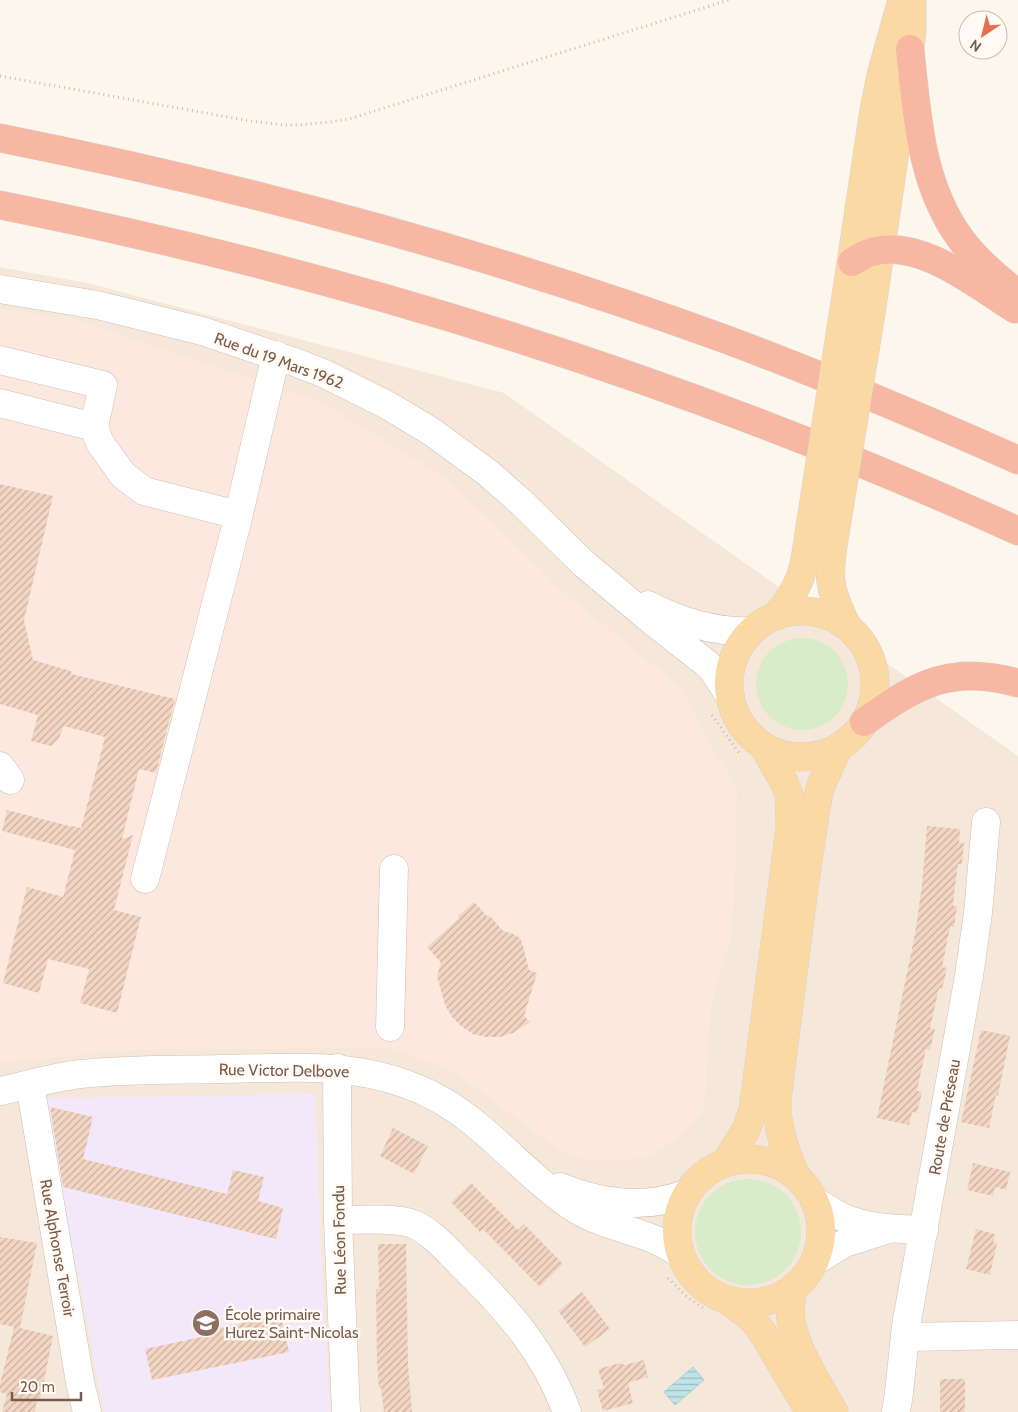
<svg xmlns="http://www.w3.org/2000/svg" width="1018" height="1412" font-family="Cabin,sans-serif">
  <defs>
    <pattern id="water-rules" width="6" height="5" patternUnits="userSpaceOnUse" patternTransform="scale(1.25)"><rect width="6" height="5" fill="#bfe3e8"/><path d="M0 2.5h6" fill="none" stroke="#a0bbbe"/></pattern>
    <pattern id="building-hatch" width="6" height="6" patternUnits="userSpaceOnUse" patternTransform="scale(1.25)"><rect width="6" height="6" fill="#f3d5c3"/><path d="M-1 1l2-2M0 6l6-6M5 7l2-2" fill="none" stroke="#cab0a1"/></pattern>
  </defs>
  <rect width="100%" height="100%" fill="#fdf6ec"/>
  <polygon fill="#f5e8da" points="0,267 87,283 504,393 1018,756 1018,1412 0,1412"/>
  <polygon fill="#fde8e0" points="0,308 83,322 324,404 450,481 563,592 685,691 706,738 737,788 736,846 732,930 710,1013 704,1109 689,1129 660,1150 644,1158 602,1161 575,1157 557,1149 457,1073 390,1048 126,1050 0,1063"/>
  <polygon fill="#f3e8fa" points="316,1094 320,1233 330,1412 104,1412 44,1098"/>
  <g fill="#d8ecc9">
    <circle cx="802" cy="684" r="46"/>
    <circle cx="748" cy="1232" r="53"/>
  </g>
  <polygon fill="url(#water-rules)" stroke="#a5d3da" points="693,1367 704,1380 675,1405 664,1392"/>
  <g fill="url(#building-hatch)">
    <polygon points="0,484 53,496 24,620 33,660 71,671 71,674 175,699 156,773 139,769 122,839 133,835 114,910 141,917 117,1013 80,1003 89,969 48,959 39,993 3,983 27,887 63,897 75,850 2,831 7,810 73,827 73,826 81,828 105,737 64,726 58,740 51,746 31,741 38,715 0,704"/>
    <polygon points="927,826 960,829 959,843 964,843 962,864 958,864 955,886 953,906 957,906 954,927 950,927 942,967 947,968 942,989 939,988 930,1028 935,1029 930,1050 926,1049 917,1091 922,1092 917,1113 912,1112 909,1125 877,1118 915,934 922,885"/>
    <polygon points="474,902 488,917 489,915 503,931 513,934 520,938 523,946 529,970 537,973 524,1016 530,1022 513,1033 500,1037 486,1037 473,1034 461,1026 452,1017 445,1005 437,976 441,963 427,947 459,918 458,916"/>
    <polygon points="981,1030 1010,1036 998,1096 996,1095 989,1128 961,1122"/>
    <polygon points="50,1107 93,1117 83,1159 227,1194 233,1170 264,1177 258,1201 283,1208 276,1239 63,1187"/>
    <polygon points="393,1128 428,1146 414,1174 380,1156"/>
    <polygon points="973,1163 1010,1172 1006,1190 995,1187 993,1196 967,1190"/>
    <polygon points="471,1183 518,1230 524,1224 563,1264 540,1287 483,1229 480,1232 451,1202"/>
    <polygon points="976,1229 995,1234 993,1242 997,1243 990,1275 966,1269"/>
    <polygon points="0,1237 37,1243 20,1328 53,1336 40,1400 37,1400 35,1412 2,1412 7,1394 0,1392 0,1384 14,1327 0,1324"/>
    <polygon points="378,1244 406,1244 408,1364 412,1412 384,1412 381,1388 379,1388 377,1361 376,1289 379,1289"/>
    <polygon points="582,1292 610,1329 585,1347 558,1311"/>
    <polygon points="275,1316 277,1321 282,1320 289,1352 152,1380 145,1349 206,1336 205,1331"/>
    <polygon points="644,1360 648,1377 628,1383 633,1403 603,1411 597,1390 604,1388 598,1369 620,1363 625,1365"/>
    <rect x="940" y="1379" width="25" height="33"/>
  </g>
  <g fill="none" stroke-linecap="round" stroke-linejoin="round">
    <defs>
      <g id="minor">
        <polyline points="0,289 97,305 202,331 300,364 325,374 389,406 432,432 488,473 521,502 583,563 656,624 706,663 713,670 730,696"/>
        <polyline points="0,360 103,385 94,427 100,443 123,475 144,491 238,515"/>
        <polyline points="0,403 94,427"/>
        <path d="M648 605C681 622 715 633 752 631"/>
        <polyline points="0,766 10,780"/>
        <polyline points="145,879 237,522 276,355"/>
        <polyline points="390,1027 394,869"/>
        <polyline points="337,1068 338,1220 346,1412"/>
        <polyline points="30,1084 80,1382 87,1412"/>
        <path d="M0 1091C27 1085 54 1077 81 1074 128 1069 175 1070 221 1069 299 1068 368 1060 439 1099 489 1127 524 1174 571 1206 606 1230 648 1229 681 1255"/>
        <path d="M560 1187C600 1203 646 1210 688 1193"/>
        <path d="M815 1201C824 1207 833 1213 842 1217 868 1229 897 1229 924 1230"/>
        <path d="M338 1220C358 1220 395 1217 413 1224 432 1232 446 1249 460 1263 506 1308 544 1350 567 1412"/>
        <polyline points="815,1261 845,1243 886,1230"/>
        <polyline points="905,1337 1018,1335"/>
        <polyline points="896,1412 899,1393 906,1326 969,976 978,913 986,822"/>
      </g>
      <g id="major">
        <polyline points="845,303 874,110 881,75 902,0"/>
        <polyline points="871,313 907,71 912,31 912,0"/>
        <path d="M835 533C828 576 827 586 847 626"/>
        <circle cx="802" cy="684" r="73"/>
        <path d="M776 616C804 582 804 568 810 527"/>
        <circle cx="749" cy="1231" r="72"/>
        <polyline points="726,1162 746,1130 753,1110 790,828 789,794 784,782 764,747"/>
        <path d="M796 1176C785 1152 776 1126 777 1099L804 888 816 808 820 788 838 748"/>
        <path d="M793 1289C791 1300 789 1310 791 1320 796 1351 819 1385 834 1412"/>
        <polyline points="727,1300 750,1317 761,1330 810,1412"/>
      </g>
      <g id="highway">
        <path d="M910 49C917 114 920 183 960 238 976 260 997 278 1018 294"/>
        <path d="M0 138C246 187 489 253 725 339 824 376 921 417 1018 460"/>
        <path d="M0 205C350 275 693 383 1018 531"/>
        <path d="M852 262C857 259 863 255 869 253 918 236 976 285 1015 309"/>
        <path d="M864 722C917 684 952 664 1018 683"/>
      </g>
    </defs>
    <use href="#minor" stroke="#d1beb0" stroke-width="29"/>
    <use href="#major" stroke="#dad1cd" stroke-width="29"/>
    <use href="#highway" stroke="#dad1cd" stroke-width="29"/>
    <g stroke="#d9b8a5" stroke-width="3" stroke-dasharray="1 4" stroke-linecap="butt">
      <polyline points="0,76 250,121 284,125 300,125 330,122 349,119 729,0"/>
      <polyline points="712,715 739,753"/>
      <polyline points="668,1278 686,1296 703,1308"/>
    </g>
    <use href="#minor" stroke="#fff" stroke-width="28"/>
    <use href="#major" stroke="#fbd9a5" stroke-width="28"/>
    <use href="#highway" stroke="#f7b7a3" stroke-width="28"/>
    <defs>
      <g id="major-bridge">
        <polyline points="810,527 845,303"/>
        <polyline points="835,533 871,313"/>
      </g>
    </defs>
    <use href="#major-bridge" stroke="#dad1cd" stroke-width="29" stroke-linecap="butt"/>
    <use href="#major-bridge" stroke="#fbd9a5" stroke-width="28"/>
  </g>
  <defs>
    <symbol id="school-disc" viewBox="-11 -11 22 22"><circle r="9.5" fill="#8d6e63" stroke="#fffaf3"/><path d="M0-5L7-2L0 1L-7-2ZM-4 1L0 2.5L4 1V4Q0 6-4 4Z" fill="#fff"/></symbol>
  </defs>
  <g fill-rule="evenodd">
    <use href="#school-disc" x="190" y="1307" width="32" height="32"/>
  </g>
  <g text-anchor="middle" stroke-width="5" stroke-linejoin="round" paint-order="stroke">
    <g font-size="16" fill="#7a5c4d" stroke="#fffaf3">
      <text transform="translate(279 360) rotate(20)" y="6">Rue du 19 Mars 1962</text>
      <text transform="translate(284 1070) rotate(1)" y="6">Rue Victor Delbove</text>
      <text transform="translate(944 1117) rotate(-80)" y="6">Route de Préseau</text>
      <text transform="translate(339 1240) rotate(-91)" y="6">Rue Léon Fondu</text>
      <text transform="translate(58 1248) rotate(80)" y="6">Rue Alphonse Terroir</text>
    </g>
    <g font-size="16" fill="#785e54" stroke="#fffaf3" text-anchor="start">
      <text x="225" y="1320">École primaire<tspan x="225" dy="18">Hurez Saint-Nicolas</tspan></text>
    </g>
  </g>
  <g transform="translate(983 35) rotate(215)"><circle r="24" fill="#fffaf3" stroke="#cabbb1"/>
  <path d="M0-4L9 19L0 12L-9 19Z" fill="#e76f51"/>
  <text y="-8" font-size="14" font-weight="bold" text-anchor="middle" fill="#7a5c4d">N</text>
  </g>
  <path d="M12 1392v8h69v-8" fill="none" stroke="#7a5c4d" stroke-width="2.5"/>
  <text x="20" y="1392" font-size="15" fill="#7a5c4d" stroke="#fffaf3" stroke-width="4" paint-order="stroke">20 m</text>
</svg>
